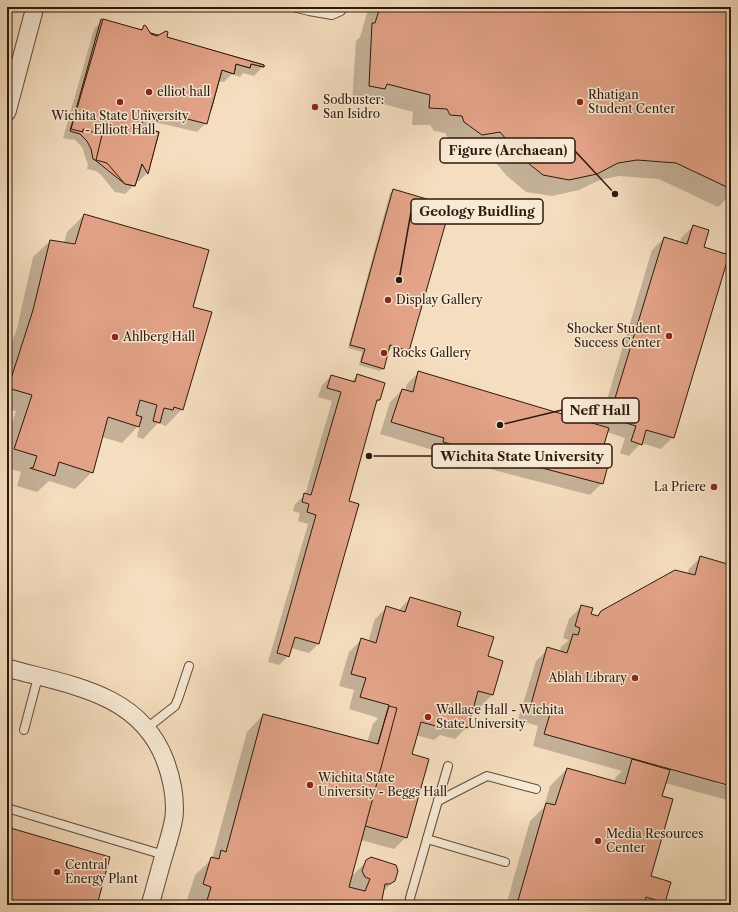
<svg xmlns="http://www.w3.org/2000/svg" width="738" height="912" font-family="'Libre Caslon Text',serif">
  <rect width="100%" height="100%" fill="#f5debf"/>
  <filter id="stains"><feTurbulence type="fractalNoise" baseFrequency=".005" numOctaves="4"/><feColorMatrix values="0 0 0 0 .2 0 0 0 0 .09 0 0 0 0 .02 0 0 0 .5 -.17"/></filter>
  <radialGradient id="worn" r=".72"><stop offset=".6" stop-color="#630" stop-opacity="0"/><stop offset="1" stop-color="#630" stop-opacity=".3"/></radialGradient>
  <g fill="#0003">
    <polygon points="369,7 731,7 731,194 718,207 659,179 619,176 600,180 579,190 552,196 526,192 507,176 483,148 465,151 448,138 445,133 434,131 430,125 412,125 413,112 372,101 367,105 352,102 356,41 360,37"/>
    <polygon points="103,20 140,31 144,26 150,35 165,38 263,66 254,76 243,73 240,77 232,74 224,82 218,81 206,123 197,132 155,122 147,130 158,133 147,173 138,182 136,178 134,185 125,194 115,192 101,175 96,171 87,169 88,165 82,147 74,139 72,140 63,138 94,29"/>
    <polygon points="393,191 425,211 408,350 405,353 388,348 383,368 380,371 359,365 362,352 348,348 390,193"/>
    <polygon points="84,215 192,307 182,409 166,426 158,423 143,439 137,437 140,424 122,443 102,437 92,472 75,489 49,481 37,492 17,486 21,472 7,468 7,438 16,411 7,409 7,358 17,328 33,257 50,241 64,243 67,232"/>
    <polygon points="693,226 703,248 673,437 661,449 641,443 629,456 620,453 625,438 607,432 602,448 602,483 590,495 432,454 433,450 380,434 390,402 402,390 405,391 407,384 419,372 599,426 652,250 664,238 680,243 681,238"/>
    <polygon points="331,376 351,382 357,376 379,400 375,405 348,501 318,644 309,653 291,648 288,656 279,665 268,662 308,524 298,521 300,513 293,511 295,504 305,495 332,401 318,397 322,385"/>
    <polygon points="701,557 731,566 731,785 716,781 716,783 731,787 731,801 665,783 661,796 650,877 664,903 662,905 506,905 530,821 544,807 550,786 567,769 614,782 616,777 622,771 533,746 538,726 518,720 536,661 548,649 560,652 561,647 569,640 563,638 569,619 581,607 590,615 596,617 602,611 687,574 689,569"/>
    <polygon points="410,598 456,627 487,657 502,661 492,695 480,707 473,705 467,727 455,739 440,735 434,740 416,735 410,755 406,837 394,849 361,840 351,877 367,861 394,880 382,893 380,905 195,905 195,904 187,900 195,875 212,859 247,732 263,715 367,742 373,724 378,718 349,709 354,690 339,686 349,652 361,640 368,642 375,619 387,607 398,611"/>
    <polygon points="7,828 95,905 7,905"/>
  </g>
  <g fill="#e3a388" stroke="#2e180b">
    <polygon points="380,7 731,7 731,189 676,163 637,160 618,163 597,174 569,180 543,175 523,159 500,132 482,135 464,122 462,116 450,115 447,109 429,108 430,95 387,84 385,89 369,86 372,23 375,23"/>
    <polygon points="101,19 264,65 264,67 251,64 250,68 236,64 234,74 222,70 211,110 164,97 158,120 148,118 151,110 145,111 141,127 159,132 148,173 142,164 135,186 125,184 95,160 93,159 91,149 87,141 80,134 70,131"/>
    <polygon points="103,19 142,30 144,25 146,26 151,34 157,36 166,31 168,32 167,37 264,65 264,67 251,64 250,68 236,64 234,74 222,70 207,124 160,112 158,120 148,118 150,112 145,111 141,127 159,132 148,174 142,164 135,186 125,184 107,163 96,160 102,135 83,129 83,132 71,129"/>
    <polygon points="393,189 430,200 427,210 448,215 409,351 390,345 384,369 361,362 365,349 350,345"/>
    <polygon points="84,214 209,250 193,307 212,312 183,410 174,407 173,410 164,408 160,423 153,421 157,405 140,400 136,415 142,417 139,427 108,417 93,473 59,462 55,476 30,468 33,468 37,456 14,449 32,395 8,388 33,310 50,240 75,244"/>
    <polygon points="693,225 709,230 704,247 729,255 674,438 646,430 642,445 631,441 636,426 609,418 664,237 687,244"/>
    <polygon points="418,371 609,428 603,448 612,451 603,484 443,442 444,438 391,422 402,389 413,392"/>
    <polygon points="357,374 385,383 380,400 377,400 349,501 359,504 319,644 295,637 289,657 287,656 277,653 316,515 307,512 309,504 302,502 304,493 311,495 341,392 327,388 331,375 355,382"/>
    <polygon points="700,556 731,565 731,786 544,734 550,714 530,708 547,647 567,653 573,634 578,635 580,628 575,626 581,605 593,608 591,614 598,616 601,611 675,570 695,575"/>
    <polygon points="410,597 461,612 457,626 494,637 488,656 503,661 493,695 478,691 468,728 449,722 447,729 421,722 412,754 429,759 407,838 355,823 389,705 360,697 366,678 351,674 361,638 376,643 386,606 405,612"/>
    <polygon points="389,706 397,708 349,887 365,891 370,879 365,877 362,871 366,860 371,857 396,865 398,871 395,881 390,884 385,884 381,905 199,905 200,904 206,904 211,887 203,884 211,857 219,859 221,850 226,852 263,714 378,744"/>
    <polygon points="632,759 670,770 662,796 673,799 651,876 671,882 665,903 646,897 644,905 521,905 517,904 546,803 555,805 567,768 625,784"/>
    <polygon points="7,827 110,857 97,905 30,905 7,899"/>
  </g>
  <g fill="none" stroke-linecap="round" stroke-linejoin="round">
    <defs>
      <g id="lane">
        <polyline points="293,7 309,11 332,15 341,11 342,7"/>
        <polyline points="147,728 175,706 178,699 189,666"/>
        <polyline points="24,730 38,677"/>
        <polyline points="438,801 487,776 536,789"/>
        <polyline points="7,808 164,855"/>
        <polyline points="427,839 505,862"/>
        <polyline points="410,905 410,898 448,766"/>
      </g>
      <g id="street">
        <polyline points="7,112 35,7"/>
        <path d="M7 668C68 685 139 692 165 760 172 779 176 797 174 817 172 830 168 842 164 855 159 872 155 888 150 905"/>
      </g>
    </defs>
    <use href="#lane" stroke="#604a38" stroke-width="10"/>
    <use href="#street" stroke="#604a38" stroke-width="19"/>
    <use href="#lane" stroke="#f8ead5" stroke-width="8"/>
    <use href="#street" stroke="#f8ead5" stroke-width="17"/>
  </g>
  <g fill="#8f2418" stroke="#f8ead5" stroke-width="1.5">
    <circle cx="149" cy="92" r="4"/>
    <circle cx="120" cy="102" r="4"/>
    <circle cx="580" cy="102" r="4"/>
    <circle cx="315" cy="107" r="4"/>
    <circle cx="388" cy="300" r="4"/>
    <circle cx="669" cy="336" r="4"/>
    <circle cx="115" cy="337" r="4"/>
    <circle cx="384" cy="353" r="4"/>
    <circle cx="714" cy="487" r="4"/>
    <circle cx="635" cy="678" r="4"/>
    <circle cx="428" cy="717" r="4"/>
    <circle cx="310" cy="785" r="4"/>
    <circle cx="598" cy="841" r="4"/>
    <circle cx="57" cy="872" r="4"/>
  </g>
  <g text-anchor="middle" stroke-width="3" stroke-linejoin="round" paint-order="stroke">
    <g font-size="12" fill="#2e180b" stroke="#f8ead5" text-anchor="start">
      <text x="157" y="96">elliot hall</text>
      <text x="588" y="99">Rhatigan<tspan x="588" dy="14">Student Center</tspan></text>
      <text x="323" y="104">Sodbuster:<tspan x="323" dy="14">San Isidro</tspan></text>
      <text x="120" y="120" text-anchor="middle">Wichita State University<tspan x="120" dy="14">- Elliott Hall</tspan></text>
      <text x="396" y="304">Display Gallery</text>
      <text x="661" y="333" text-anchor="end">Shocker Student<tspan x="661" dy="14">Success Center</tspan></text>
      <text x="123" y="341">Ahlberg Hall</text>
      <text x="392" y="357">Rocks Gallery</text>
      <text x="706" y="491" text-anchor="end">La Priere</text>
      <text x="627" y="682" text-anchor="end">Ablah Library</text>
      <text x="436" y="714">Wallace Hall - Wichita<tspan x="436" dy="14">State University</tspan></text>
      <text x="318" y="782">Wichita State<tspan x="318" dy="14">University - Beggs Hall</tspan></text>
      <text x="606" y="838">Media Resources<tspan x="606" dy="14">Center</tspan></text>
      <text x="65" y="869">Central<tspan x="65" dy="14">Energy Plant</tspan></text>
    </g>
  </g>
  <path fill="none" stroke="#2e180b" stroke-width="1.5" d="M615 194L575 151M399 280L411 212M500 425L562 410M369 456L432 456"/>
  <g fill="#2e180b" stroke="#f8ead5" stroke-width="1.5">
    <circle cx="615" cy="194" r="4"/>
    <circle cx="399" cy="280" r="4"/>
    <circle cx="500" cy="425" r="4"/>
    <circle cx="369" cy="456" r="4"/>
  </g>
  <g fill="#f8ead5" stroke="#2e180b" stroke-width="1.5">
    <rect x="440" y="138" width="135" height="25" rx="4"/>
    <rect x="411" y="199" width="132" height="25" rx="4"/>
    <rect x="562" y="398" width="77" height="25" rx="4"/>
    <rect x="432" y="444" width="180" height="24" rx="4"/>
  </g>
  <g font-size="13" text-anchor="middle" font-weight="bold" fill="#2e180b">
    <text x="508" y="155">Figure (Archaean)</text>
    <text x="477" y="216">Geology Buidling</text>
    <text x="600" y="415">Neff Hall</text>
    <text x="522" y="461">Wichita State University</text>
  </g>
  <rect width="738" height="912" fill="none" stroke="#f5debf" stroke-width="24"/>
  <rect x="8" y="8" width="722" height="896" fill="none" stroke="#2e180b" stroke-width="2"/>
  <rect x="12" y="12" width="714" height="888" fill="none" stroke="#2e180b"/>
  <rect width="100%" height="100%" filter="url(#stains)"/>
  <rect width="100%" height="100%" fill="url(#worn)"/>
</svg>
